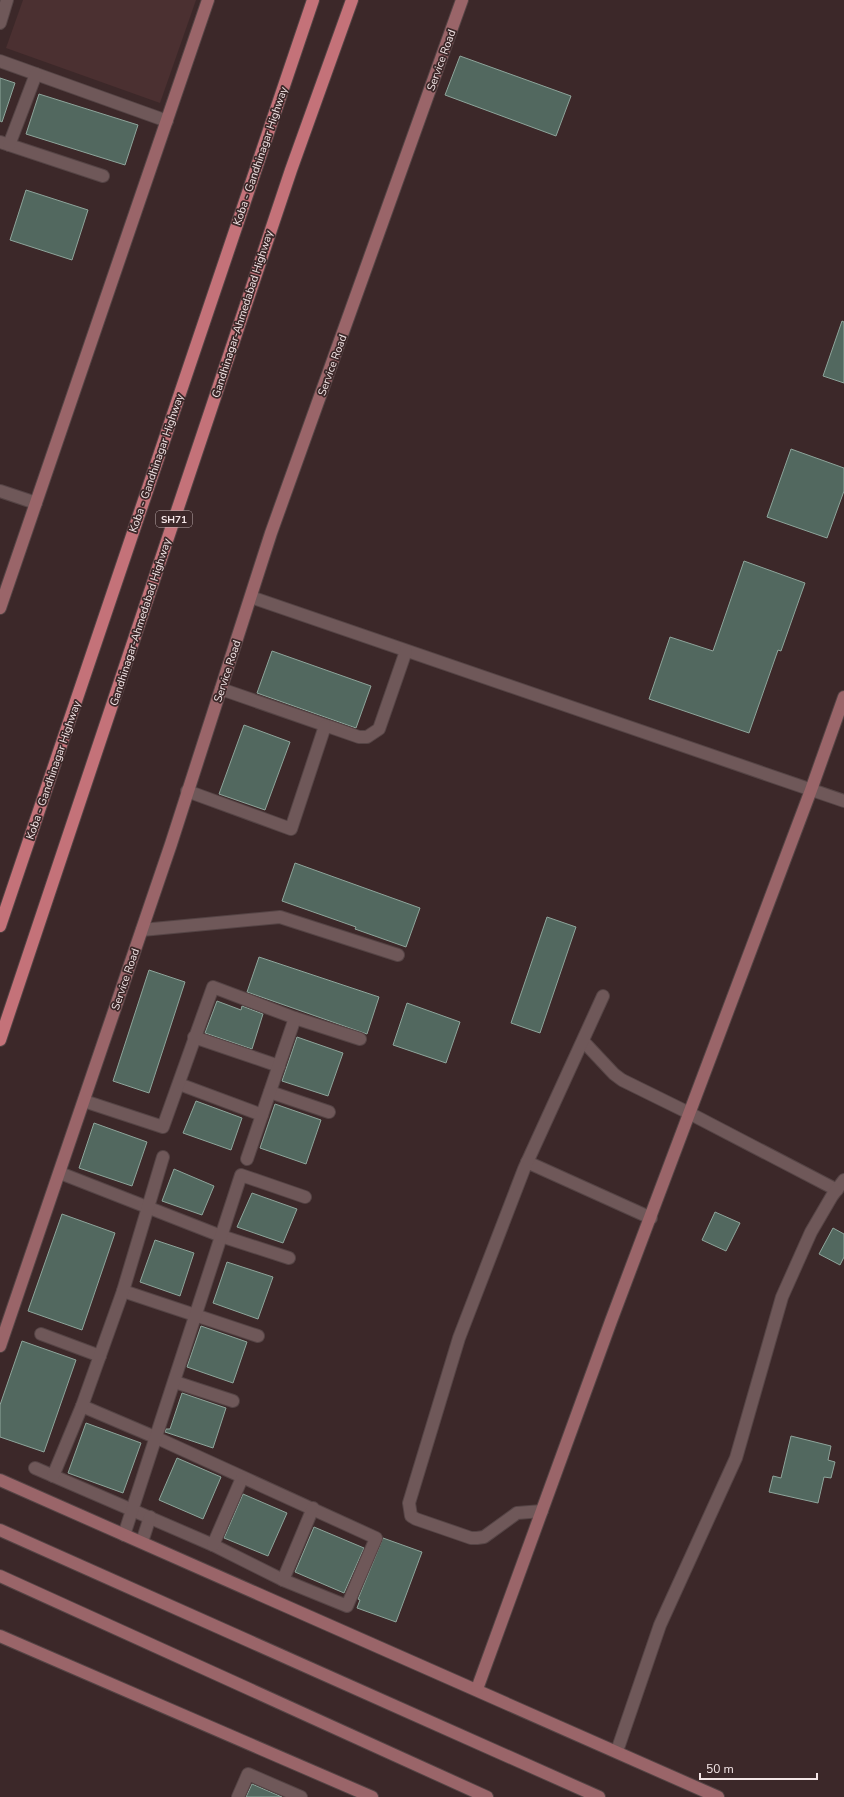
<svg xmlns="http://www.w3.org/2000/svg" width="844" height="1797" font-family="'Nunito Sans',sans-serif">
  <rect width="100%" height="100%" fill="#3c2829"/>
  <polygon fill="#4b3031" points="23,0 196,0 160,103 6,48"/>
  <g fill="#52685f" stroke="#8ea59b">
    <polygon points="460,56 571,96 556,136 445,95"/>
    <polygon points="0,78 15,83 2,122 0,121"/>
    <polygon points="39,94 138,125 125,165 26,134"/>
    <polygon points="26,190 88,210 72,260 10,240"/>
    <polygon points="842,321 844,322 844,383 823,376"/>
    <polygon points="791,449 844,468 844,491 827,538 767,517"/>
    <polygon points="744,561 805,583 781,651 778,650 749,733 649,699 670,637 713,651"/>
    <polygon points="272,651 371,686 356,728 257,693"/>
    <polygon points="244,725 290,742 265,810 219,794"/>
    <polygon points="295,863 420,908 406,947 355,929 356,927 282,901"/>
    <polygon points="547,917 576,927 540,1033 511,1023"/>
    <polygon points="259,957 379,997 367,1034 247,992"/>
    <polygon points="149,970 185,982 149,1093 113,1081"/>
    <polygon points="217,1001 241,1010 242,1006 263,1014 252,1049 205,1033"/>
    <polygon points="407,1003 460,1022 446,1063 393,1045"/>
    <polygon points="297,1037 343,1053 328,1096 282,1081"/>
    <polygon points="196,1101 242,1118 231,1150 183,1133"/>
    <polygon points="275,1104 321,1120 306,1164 260,1148"/>
    <polygon points="94,1123 147,1142 132,1186 79,1168"/>
    <polygon points="174,1169 214,1186 202,1215 162,1201"/>
    <polygon points="252,1193 297,1209 283,1243 237,1227"/>
    <polygon points="715,1212 740,1223 726,1251 702,1240"/>
    <polygon points="62,1214 115,1233 82,1330 28,1311"/>
    <polygon points="833,1228 844,1234 844,1257 840,1265 819,1254"/>
    <polygon points="155,1240 194,1253 180,1296 140,1282"/>
    <polygon points="227,1262 273,1277 258,1319 213,1303"/>
    <polygon points="201,1326 247,1342 233,1383 187,1367"/>
    <polygon points="22,1341 76,1360 44,1452 0,1437 0,1405"/>
    <polygon points="182,1393 226,1408 213,1448 165,1432 166,1429 170,1429"/>
    <polygon points="86,1423 141,1443 123,1493 68,1473"/>
    <polygon points="791,1436 831,1446 828,1460 835,1462 831,1478 824,1477 818,1503 769,1492 773,1476 781,1478"/>
    <polygon points="177,1458 221,1477 203,1519 159,1500"/>
    <polygon points="243,1494 287,1513 268,1556 224,1538"/>
    <polygon points="314,1527 364,1548 344,1593 295,1572"/>
    <polygon points="383,1538 422,1552 396,1622 357,1608 360,1600 358,1599"/>
    <polygon points="252,1784 282,1797 246,1797"/>
  </g>
  <g fill="none" stroke-linecap="round" stroke-linejoin="round">
    <defs>
      <g id="street">
        <polyline points="0,23 7,0"/>
        <polyline points="0,61 167,121"/>
        <polyline points="0,142 103,176"/>
        <polyline points="9,145 36,74"/>
        <polyline points="0,491 36,503"/>
        <polyline points="251,597 844,801"/>
        <polyline points="221,689 359,737 367,737 379,729 406,651"/>
        <polyline points="187,791 291,829 325,726"/>
        <polyline points="142,930 280,917 398,955"/>
        <polyline points="295,1018 360,1039"/>
        <polyline points="194,1037 279,1066"/>
        <polyline points="583,1041 614,1074 622,1080 689,1113 837,1190"/>
        <polyline points="179,1084 262,1115"/>
        <polyline points="270,1092 329,1112"/>
        <polyline points="84,1101 163,1127 213,987 295,1018 247,1159"/>
        <polyline points="527,1162 651,1218"/>
        <polyline points="60,1173 221,1236 289,1258"/>
        <polyline points="123,1291 258,1336"/>
        <polyline points="41,1334 100,1356"/>
        <polyline points="175,1382 233,1401"/>
        <polyline points="35,1468 213,1545 283,1580 347,1606 376,1538 157,1438 82,1406"/>
        <polyline points="53,1476 82,1406 123,1291 163,1157"/>
        <polyline points="542,1511 517,1513 484,1537 477,1538 471,1538 416,1519 411,1516 409,1503 459,1338 524,1169 603,996"/>
        <polyline points="124,1535 241,1175 305,1197"/>
        <polyline points="142,1542 150,1517"/>
        <polyline points="213,1545 242,1478"/>
        <polyline points="283,1580 313,1508"/>
        <polyline points="617,1751 660,1625 736,1458 782,1297 811,1232 832,1196 844,1180"/>
        <polyline points="238,1797 248,1774 301,1797"/>
      </g>
      <g id="secondary">
        <polyline points="0,608 208,0"/>
        <polyline points="0,1346 171,844 271,533 462,0"/>
        <polyline points="0,1480 718,1797"/>
        <polyline points="0,1530 599,1797"/>
        <polyline points="0,1576 487,1797"/>
        <polyline points="0,1636 372,1797"/>
        <polyline points="477,1689 611,1321 811,790 844,697"/>
      </g>
      <g id="primary">
        <polyline points="0,926 313,0"/>
        <polyline points="0,1040 291,170 352,0"/>
      </g>
    </defs>
    <use href="#street" stroke="#554445" stroke-width="14"/>
    <use href="#secondary" stroke="#554445" stroke-width="14"/>
    <use href="#primary" stroke="#554445" stroke-width="14"/>
    <use href="#street" stroke="#6f5859" stroke-width="12"/>
    <use href="#secondary" stroke="#9a6569" stroke-width="12"/>
    <use href="#primary" stroke="#c47279" stroke-width="12"/>
  </g>
  <g text-anchor="middle" stroke-width="3.5" stroke-linejoin="round" paint-order="stroke">
    <rect fill="#3c2829" stroke="#beaeaf" stroke-width="1" x="156" y="511" width="36" height="16" rx="3"/>
    <g font-size="10" font-weight="bold" fill="#f5e7e8">
      <text x="174" y="523">SH71</text>
    </g>
    <g font-size="11" fill="#f5e7e8" stroke="#3c2829">
      <text transform="translate(441 60) rotate(-70)" y="4">Service Road</text>
      <text transform="translate(260 156) rotate(-71)" y="4">Koba - Gandhinagar Highway</text>
      <text transform="translate(242 314) rotate(-72)" y="4">Gandhinagar-Ahmedabad Highway</text>
      <text transform="translate(332 365) rotate(-70)" y="4">Service Road</text>
      <text transform="translate(156 463) rotate(-71)" y="4">Koba - Gandhinagar Highway</text>
      <text transform="translate(140 622) rotate(-72)" y="4">Gandhinagar-Ahmedabad Highway</text>
      <text transform="translate(227 671) rotate(-72)" y="4">Service Road</text>
      <text transform="translate(53 770) rotate(-71)" y="4">Koba - Gandhinagar Highway</text>
      <text transform="translate(125 979) rotate(-71)" y="4">Service Road</text>
    </g>
  </g>
  <path d="M700 1773v6h117v-6" fill="none" stroke="#f5e7e8" stroke-width="2"/>
  <text x="706" y="1773" font-size="12" fill="#f5e7e8" stroke="#3c2829" stroke-width="3" paint-order="stroke">50 m</text>
</svg>
